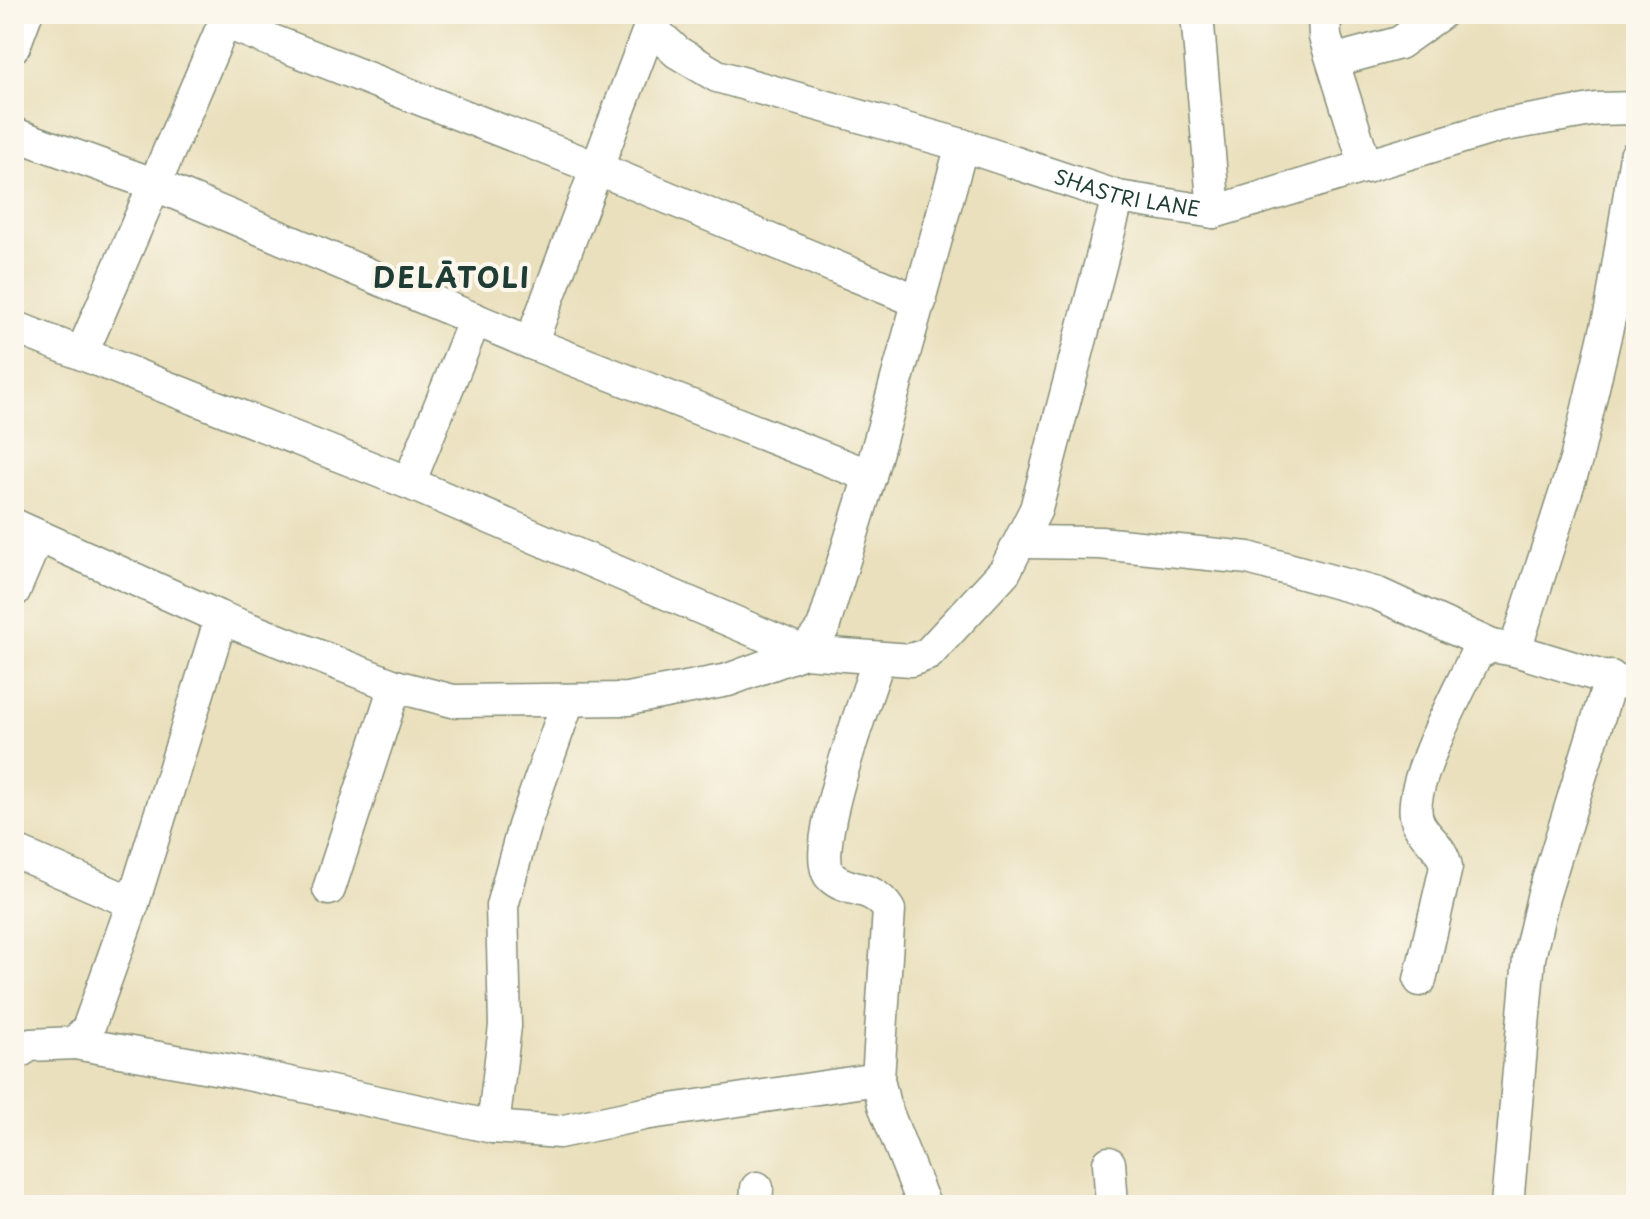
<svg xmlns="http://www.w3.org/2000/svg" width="1650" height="1219" font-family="'Playpen Sans',sans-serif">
  <rect width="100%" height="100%" fill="#fbf7ec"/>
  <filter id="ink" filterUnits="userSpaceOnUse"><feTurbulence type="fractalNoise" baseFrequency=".0125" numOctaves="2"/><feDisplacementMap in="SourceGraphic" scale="16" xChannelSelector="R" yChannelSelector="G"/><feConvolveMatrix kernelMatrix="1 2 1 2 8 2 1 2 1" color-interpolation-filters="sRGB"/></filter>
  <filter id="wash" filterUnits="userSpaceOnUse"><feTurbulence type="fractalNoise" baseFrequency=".006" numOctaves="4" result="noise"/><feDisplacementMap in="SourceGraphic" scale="32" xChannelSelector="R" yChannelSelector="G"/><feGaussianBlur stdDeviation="1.8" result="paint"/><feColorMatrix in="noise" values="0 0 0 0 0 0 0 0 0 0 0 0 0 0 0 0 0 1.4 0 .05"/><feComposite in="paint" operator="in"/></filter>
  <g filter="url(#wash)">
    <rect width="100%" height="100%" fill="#eae0bd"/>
  </g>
  <g filter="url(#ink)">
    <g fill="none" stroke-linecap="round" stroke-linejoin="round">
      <defs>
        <g id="minor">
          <path id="s1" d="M647 14 650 27 677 52 717 76 962 145 1118 197 1214 212 1499 126 1597 109 1636 108"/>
          <polyline points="1197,14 1214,212"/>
          <polyline points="1324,14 1325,37 1366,167"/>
          <polyline points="224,22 594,167 920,302"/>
          <polyline points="14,46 26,14"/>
          <polyline points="1333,61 1399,43 1440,14"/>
          <polyline points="14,134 156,185 531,343 870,476"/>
          <polyline points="14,327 409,483 804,652 911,660 928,654 1005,571 1036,509 1118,197"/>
          <polyline points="531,343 650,27"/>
          <polyline points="82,353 228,14"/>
          <polyline points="409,483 475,319"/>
          <polyline points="14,525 221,618 395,686 453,701 628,699 728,680 804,652 823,628 870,476 962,145"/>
          <polyline points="1022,542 1100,543 1248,558 1378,594 1492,646"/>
          <polyline points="14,591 37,537"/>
          <polyline points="1515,650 1576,460 1611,310 1636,156"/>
          <path d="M879 658C869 692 806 854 831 877 849 894 872 883 889 910L878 1079 884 1105 924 1205"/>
          <polyline points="14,851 133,903"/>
          <polyline points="329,889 395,686"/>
          <path d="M1420 980 1446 867C1442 843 1419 836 1416 815 1410 780 1460 690 1476 654L1492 646 1515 650 1636 687"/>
          <polyline points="75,1043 243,1073 493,1127 559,1132 644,1114 878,1079"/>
          <polyline points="14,1055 30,1045 75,1043 88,1029 133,903 221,618"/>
          <polyline points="493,1127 505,1026 502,906 524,826 568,701"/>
          <polyline points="1109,1163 1112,1205"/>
          <polyline points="756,1205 757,1188"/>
          <polyline points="1507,1205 1529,958 1543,897 1611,677"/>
        </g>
      </defs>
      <use href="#minor" stroke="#848e78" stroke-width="35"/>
      <use href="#minor" stroke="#fff" stroke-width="32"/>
    </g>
  </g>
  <g text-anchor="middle" stroke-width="8" stroke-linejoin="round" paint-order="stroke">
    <g font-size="20" fill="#1f3d34" stroke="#fbf7ec">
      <text dy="7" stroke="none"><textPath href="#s1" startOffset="524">SHASTRI LANE</textPath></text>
    </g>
    <g font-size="28" font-weight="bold" letter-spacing="2" fill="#1f3d34" stroke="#fbf7ec">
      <text x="452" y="288">DELĀTOLI</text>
    </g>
  </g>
  <rect width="1650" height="1219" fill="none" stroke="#fbf7ec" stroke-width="48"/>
</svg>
